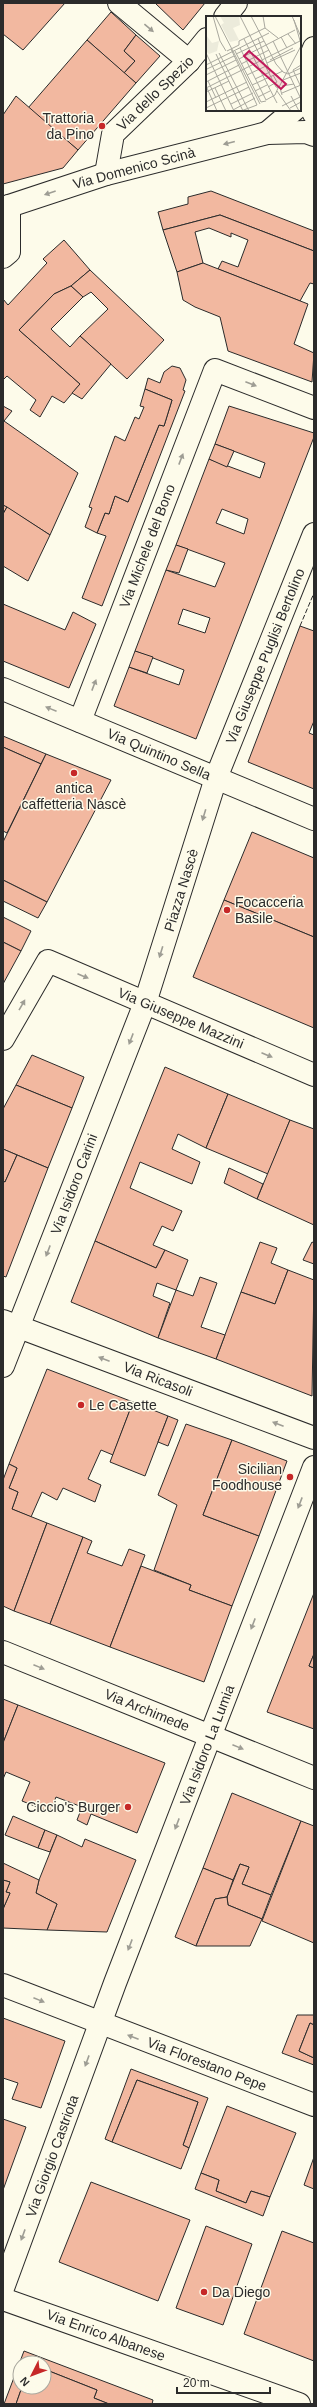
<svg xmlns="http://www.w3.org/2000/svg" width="317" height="2407" font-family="Helvetica,sans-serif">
  <rect width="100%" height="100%" fill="#fdfbea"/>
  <g fill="#f2b8a0" stroke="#2b2b2b" fill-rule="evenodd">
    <polygon points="3,3 65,3 23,50 3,34"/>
    <polygon points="155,3 205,3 183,30"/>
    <polygon points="111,12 136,35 124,51 135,61 124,73 87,40"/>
    <polygon points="136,35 160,56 136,83 124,73 135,61 124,51"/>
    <polygon points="87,40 136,83 78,150 28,108"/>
    <polygon points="16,96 78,150 63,168 3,184 3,115"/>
    <polygon points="211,191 314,231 314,251 220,215 163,230 158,212 188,204 188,197"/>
    <polygon points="220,215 314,251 314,284 310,283 300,301 218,269 222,261 238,267 248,240 231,233 231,237 209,228 195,232 203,263 177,272 163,230"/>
    <polygon points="64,240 90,270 71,286 54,294 19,330 80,384 64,403 52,396 40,417 30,410 36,400 7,376 3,380 3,299 8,305 47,263 43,259"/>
    <polygon points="203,263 308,304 294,344 314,353 312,382 228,351 220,317 195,307 183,300 177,272"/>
    <polygon points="90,270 164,340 127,379 80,336 108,309 91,292 83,297 71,286"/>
    <polygon points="71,286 83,297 51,329 70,347 80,336 111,364 82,399 72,393 80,384 19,330 54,294"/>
    <polygon points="172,366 180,368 186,380 183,390 185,391 102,606 82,598 106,536 97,533 105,513 109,514 115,496 128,502 159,425 164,426 172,400 145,389 148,378 160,383 164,372"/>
    <polygon points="145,389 172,400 164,426 159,425 128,502 115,496 109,514 105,513 97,533 85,527 92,508 89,507 115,436 125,441 135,417 139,419 144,407 140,406"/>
    <polygon points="3,406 12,411 4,421 78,473 50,535 3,505"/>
    <path d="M229 406 314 433V437L196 739 114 706 129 667 179 685 184 670 135 651 166 570 215 587 225 563 176 545 209 459 260 478 265 463 215 444ZM222 509 248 519 244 534 216 523ZM183 609 210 618 205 633 178 624Z"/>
    <polygon points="215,444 234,451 227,467 209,459"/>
    <polygon points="3,505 7,507 3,514"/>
    <polygon points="7,507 50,535 28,581 3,566 3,514"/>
    <polygon points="176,545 188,549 179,573 166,570"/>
    <polygon points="3,604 65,630 73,612 96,624 69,688 3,661"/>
    <polygon points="300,626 314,631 314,721 309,733 314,735 314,789 248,762"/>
    <polygon points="135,651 153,657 147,673 129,667"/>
    <polygon points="3,736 46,754 41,764 3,747"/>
    <polygon points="3,747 41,764 7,833 3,831"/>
    <polygon points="46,754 111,780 47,902 3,880 3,842"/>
    <polygon points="252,832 314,858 314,937 224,900"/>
    <polygon points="3,880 47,902 38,918 3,901"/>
    <polygon points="224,900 314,937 314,1028 193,977"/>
    <polygon points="3,917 31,931 21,951 3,942"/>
    <polygon points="3,942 21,951 3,984"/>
    <polygon points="32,1055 84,1077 72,1108 16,1085"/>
    <polygon points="165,1067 228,1094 206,1148 178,1134 172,1149 200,1162 192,1184 140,1162 130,1188 182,1211 173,1231 162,1226 153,1245 165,1250 156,1268 95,1241"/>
    <polygon points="16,1085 72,1108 48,1168 3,1149 3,1109"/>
    <polygon points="228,1094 290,1120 268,1174 206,1148"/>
    <polygon points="290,1120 314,1129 314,1225 257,1199"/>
    <polygon points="3,1149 17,1155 5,1182 3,1181"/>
    <polygon points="17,1155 48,1168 6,1277 3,1276 3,1181 5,1182"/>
    <polygon points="229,1168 263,1184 257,1199 224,1183"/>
    <polygon points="95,1241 156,1268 165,1250 188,1260 176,1290 157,1283 153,1296 170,1303 158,1338 71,1302"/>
    <polygon points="260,1242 277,1248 271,1263 288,1270 275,1304 241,1292"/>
    <polygon points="312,1242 314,1243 314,1264 303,1260"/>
    <polygon points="288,1270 314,1280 312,1396 216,1359 241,1292 275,1304"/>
    <polygon points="200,1277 217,1283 201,1327 225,1335 216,1359 158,1338 176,1290 193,1296"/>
    <polygon points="47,1369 133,1402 113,1455 101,1450 88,1479 101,1485 95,1502 63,1488 57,1500 42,1492 31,1517 12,1509 18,1492 9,1488 17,1468 9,1464"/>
    <polygon points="133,1402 168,1416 145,1476 110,1462"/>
    <polygon points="168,1416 178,1420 168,1446 158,1442"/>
    <polygon points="186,1424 232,1440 203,1515 259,1536 232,1606 189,1590 191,1585 154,1570 177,1505 158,1495"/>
    <polygon points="232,1440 287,1461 259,1536 203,1515"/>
    <polygon points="9,1464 17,1468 9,1488 18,1492 12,1509 47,1523 14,1611 3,1606 3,1480"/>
    <polygon points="47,1523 83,1537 50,1624 14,1611"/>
    <polygon points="83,1537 92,1541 87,1553 122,1566 129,1549 145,1555 110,1647 50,1624"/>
    <polygon points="141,1566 191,1585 189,1590 232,1606 204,1682 110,1647"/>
    <polygon points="314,1593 314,1654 309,1666 314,1668 314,1729 267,1712"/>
    <polygon points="314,1654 314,1668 309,1666"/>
    <polygon points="3,1699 18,1705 3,1743"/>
    <polygon points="18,1705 165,1763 137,1833 91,1814 87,1825 77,1820 82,1807 56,1797 50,1812 22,1801 30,1782 6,1772 3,1779 3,1743"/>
    <polygon points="232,1793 301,1821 271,1895 242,1884 249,1867 240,1864 233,1880 203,1868"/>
    <polygon points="13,1816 45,1830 38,1848 5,1835"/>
    <polygon points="301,1821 314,1826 314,1943 262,1921"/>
    <polygon points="45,1830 57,1835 50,1852 38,1848"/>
    <polygon points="57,1835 82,1847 85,1839 136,1860 107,1932 47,1930 57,1904 36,1893 39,1880"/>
    <polygon points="3,1863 39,1880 36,1893 57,1904 47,1930 3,1928 3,1909 10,1893 6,1892 10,1882 3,1880"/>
    <polygon points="240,1864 249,1867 242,1884 271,1895 262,1919 228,1905 227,1897"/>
    <polygon points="203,1868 233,1880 227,1897 215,1899 196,1946 175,1937"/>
    <polygon points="3,1880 10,1882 6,1892 10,1893 3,1909"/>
    <polygon points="227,1897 228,1905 262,1919 250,1946 196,1946 215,1899"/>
    <polygon points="297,2015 314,2015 314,2025 310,2023 299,2051 314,2058 314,2065 282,2053"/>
    <polygon points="3,2018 65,2041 41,2108 12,2099 18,2083 3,2078"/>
    <polygon points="310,2023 314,2025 314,2058 299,2051"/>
    <polygon points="131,2069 208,2098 189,2148 183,2145 198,2102 137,2080 112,2142 105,2139"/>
    <polygon points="137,2080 198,2102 183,2145 189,2148 181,2169 112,2142"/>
    <polygon points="227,2106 296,2133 270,2197 251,2191 246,2203 216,2191 219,2180 201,2173"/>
    <polygon points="3,2119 26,2127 3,2190"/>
    <polygon points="314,2157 314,2189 304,2185"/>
    <polygon points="201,2173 219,2180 216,2191 246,2203 251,2191 270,2197 263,2216 195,2189"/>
    <polygon points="91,2182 190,2220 158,2301 59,2262"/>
    <polygon points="206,2226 252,2244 223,2325 176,2308"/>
    <polygon points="282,2231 314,2243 314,2361 244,2334"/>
    <polygon points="24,2351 153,2400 152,2404 109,2404 94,2398 97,2390 44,2369 44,2363 20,2363 20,2387 22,2387 16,2404 4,2404"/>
    <polygon points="44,2369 97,2390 94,2398 109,2404 16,2404 22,2387 44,2387"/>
  </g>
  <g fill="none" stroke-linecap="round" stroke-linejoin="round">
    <defs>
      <g id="minor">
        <polyline points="119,3 189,61"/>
        <polyline points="225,17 236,3"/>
        <polyline points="267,133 294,110"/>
        <polyline points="106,174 113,134 189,61 207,39"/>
        <polyline points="3,208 106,174 267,133 306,132 314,135"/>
        <polyline points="3,257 9,252 9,206"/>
        <polyline points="3,689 314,819"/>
        <polyline points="80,721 215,370 314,408"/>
        <polyline points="3,1039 48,961 314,1075"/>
        <polyline points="3,1321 314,1438"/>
        <polyline points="3,1652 314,1778"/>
        <polyline points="3,1985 314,2105"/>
        <polyline points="3,2288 115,1983 314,1467"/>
        <polyline points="3,2299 299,2404"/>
      </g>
      <g id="tertiary">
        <path d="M314 48C304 70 301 92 314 114"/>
        <polyline points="3,1366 145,1003 216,778 314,534"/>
      </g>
    </defs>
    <use href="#minor" stroke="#2b2b2b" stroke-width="24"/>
    <use href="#tertiary" stroke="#2b2b2b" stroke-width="24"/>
    <use href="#minor" stroke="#fdfbea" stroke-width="22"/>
    <use href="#tertiary" stroke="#fdfbea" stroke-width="22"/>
    <polyline stroke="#2b2b2b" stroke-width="1" stroke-dasharray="5 2" stroke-linecap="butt" points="300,626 314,593"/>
  </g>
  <defs><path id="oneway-solid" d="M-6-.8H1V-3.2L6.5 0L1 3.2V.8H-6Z"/></defs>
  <g fill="#9e9d94">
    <use href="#oneway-solid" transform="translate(149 28) rotate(40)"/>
    <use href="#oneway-solid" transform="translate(229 143) rotate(166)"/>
    <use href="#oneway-solid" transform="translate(50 193) rotate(161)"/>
    <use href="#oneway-solid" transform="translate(251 384) rotate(21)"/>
    <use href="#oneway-solid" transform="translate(181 459) rotate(-69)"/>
    <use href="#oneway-solid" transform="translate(94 685) rotate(-69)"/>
    <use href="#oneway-solid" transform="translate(51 709) rotate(-158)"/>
    <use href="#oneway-solid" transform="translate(204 815) rotate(107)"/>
    <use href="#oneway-solid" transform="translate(161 952) rotate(107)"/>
    <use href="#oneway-solid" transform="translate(83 976) rotate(23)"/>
    <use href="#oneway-solid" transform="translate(22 1005) rotate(-60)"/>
    <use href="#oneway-solid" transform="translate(131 1039) rotate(111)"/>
    <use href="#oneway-solid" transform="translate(267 1055) rotate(23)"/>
    <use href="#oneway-solid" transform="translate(48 1251) rotate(111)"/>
    <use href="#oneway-solid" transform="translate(104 1359) rotate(-159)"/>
    <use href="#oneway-solid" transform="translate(278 1424) rotate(-159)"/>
    <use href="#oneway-solid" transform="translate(300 1503) rotate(111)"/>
    <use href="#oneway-solid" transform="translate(253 1624) rotate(111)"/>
    <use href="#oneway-solid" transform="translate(39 1667) rotate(22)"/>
    <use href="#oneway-solid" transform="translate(238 1747) rotate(22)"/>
    <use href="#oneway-solid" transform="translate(177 1824) rotate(111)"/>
    <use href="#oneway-solid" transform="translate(130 1945) rotate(111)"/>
    <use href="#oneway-solid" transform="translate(39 2000) rotate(22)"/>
    <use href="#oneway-solid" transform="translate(133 2037) rotate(-159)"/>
    <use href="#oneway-solid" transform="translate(87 2061) rotate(110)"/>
    <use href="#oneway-solid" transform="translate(23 2235) rotate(110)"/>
  </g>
  <g fill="#c62828" stroke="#fdfbea" stroke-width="1.5">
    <circle cx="102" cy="126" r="4"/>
    <circle cx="74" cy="773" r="4"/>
    <circle cx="227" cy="910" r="4"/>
    <circle cx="81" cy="1405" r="4"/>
    <circle cx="290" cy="1477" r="4"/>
    <circle cx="128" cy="1807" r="4"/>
    <circle cx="204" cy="2292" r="4"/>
  </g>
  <g text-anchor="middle" stroke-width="3" stroke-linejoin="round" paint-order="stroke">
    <g font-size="14" fill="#2b2b2b" stroke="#fdfbea">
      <text transform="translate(155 93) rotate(-44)" y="5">Via dello Spezio</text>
      <text transform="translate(134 168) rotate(-15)" y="5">Via Domenico Scinà</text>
      <text transform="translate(147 546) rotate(-69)" y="5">Via Michele del Bono</text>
      <text transform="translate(265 656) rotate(-68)" y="5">Via Giuseppe Puglisi Bertolino</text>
      <text transform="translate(159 754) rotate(23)" y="5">Via Quintino Sella</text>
      <text transform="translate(181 890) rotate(-73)" y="5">Piazza Nascè</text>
      <text transform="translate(181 1018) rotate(23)" y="5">Via Giuseppe Mazzini</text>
      <text transform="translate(74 1184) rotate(-69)" y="5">Via Isidoro Carini</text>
      <text transform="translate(158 1379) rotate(21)" y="5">Via Ricasoli</text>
      <text transform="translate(147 1710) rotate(22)" y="5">Via Archimede</text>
      <text transform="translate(207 1745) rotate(-69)" y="5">Via Isidoro La Lumia</text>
      <text transform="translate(207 2064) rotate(21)" y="5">Via Florestano Pepe</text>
      <text transform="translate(52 2156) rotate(-70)" y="5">Via Giorgio Castriota</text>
      <text transform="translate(106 2335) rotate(20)" y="5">Via Enrico Albanese</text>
    </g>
    <g font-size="14" fill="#2b2b2b" stroke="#fdfbea" text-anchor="end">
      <text x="94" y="123">Trattoria<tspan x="94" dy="16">da Pino</tspan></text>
      <text x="74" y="793" text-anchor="middle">antica<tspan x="74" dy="16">caffetteria Nascè</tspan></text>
      <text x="235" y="907" text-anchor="start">Focacceria<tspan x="235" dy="16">Basile</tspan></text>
      <text x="89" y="1410" text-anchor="start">Le Casette</text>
      <text x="282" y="1474">Sicilian<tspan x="282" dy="16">Foodhouse</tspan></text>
      <text x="120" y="1812">Ciccio's Burger</text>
      <text x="212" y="2297" text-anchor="start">Da Diego</text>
    </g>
  </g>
  <g transform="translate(206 16)">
    <rect width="95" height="95" fill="#fdfbea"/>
    <path d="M14 0H33L34 9 27 12 33 24 24 26 15 9 18 7ZM0 19 6 27 13 25 11 35 3 38 0 35Z" fill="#ecebdb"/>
    <path fill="none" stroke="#a9a89e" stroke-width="1" d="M7 0 14 25 20 35M9 0 54 88M34 0 70 71 74 72 76 79M45 0 70 48 77 56 82 58 95 52M57 0 59 12 72 22M86 0 95 21M88 4 95 28M82 18 90 28M75 21 81 32M38 23 71 87M67 25 95 83M34 32 60 84M25 33 51 89M21 35 33 29V25L59 12M29 35 55 86 60 85M0 37 28 95M13 37 43 95M10 38 37 95M30 38 58 25M33 43 89 14M64 44 87 32M61 47 89 34M35 48 63 34M0 49 63 17M1 53 28 40M0 59 30 44M41 59 60 50M49 63 64 56 52 22M77 64 95 57M2 65 10 82M0 66 33 49M46 69 77 55M94 69 87 54 95 49M76 70 88 68M62 71 71 66 67 59M73 71 95 30M0 72 94 25M1 72 11 95M9 72 20 95M49 75 61 69M71 75 85 95M0 76 23 65M76 77 95 69M85 80 93 95M52 81 64 75M60 84 69 79 72 72M0 86 41 66M25 88 47 77M76 90 94 81M0 92 43 71M84 92 95 86M27 94 49 82M35 95 51 89"/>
    <path fill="#c2185b" fill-opacity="0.15" stroke="#c2185b" stroke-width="2" d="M43 35 80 68 75 73 38 40Z"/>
    <rect width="95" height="95" fill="none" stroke="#2b2b2b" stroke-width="2"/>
  </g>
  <rect width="317" height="2407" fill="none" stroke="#2b2b2b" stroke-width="8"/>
  <g transform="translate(32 2375) rotate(228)"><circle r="19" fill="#fdfbea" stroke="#a9a89e"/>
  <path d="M0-3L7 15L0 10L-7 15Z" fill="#c62828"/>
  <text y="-6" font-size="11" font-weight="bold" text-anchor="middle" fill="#2b2b2b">N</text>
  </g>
  <path d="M177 2387v6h93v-6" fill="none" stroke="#2b2b2b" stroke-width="2"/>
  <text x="183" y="2387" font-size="12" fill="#2b2b2b" stroke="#fdfbea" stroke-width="3" paint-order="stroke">20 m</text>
</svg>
